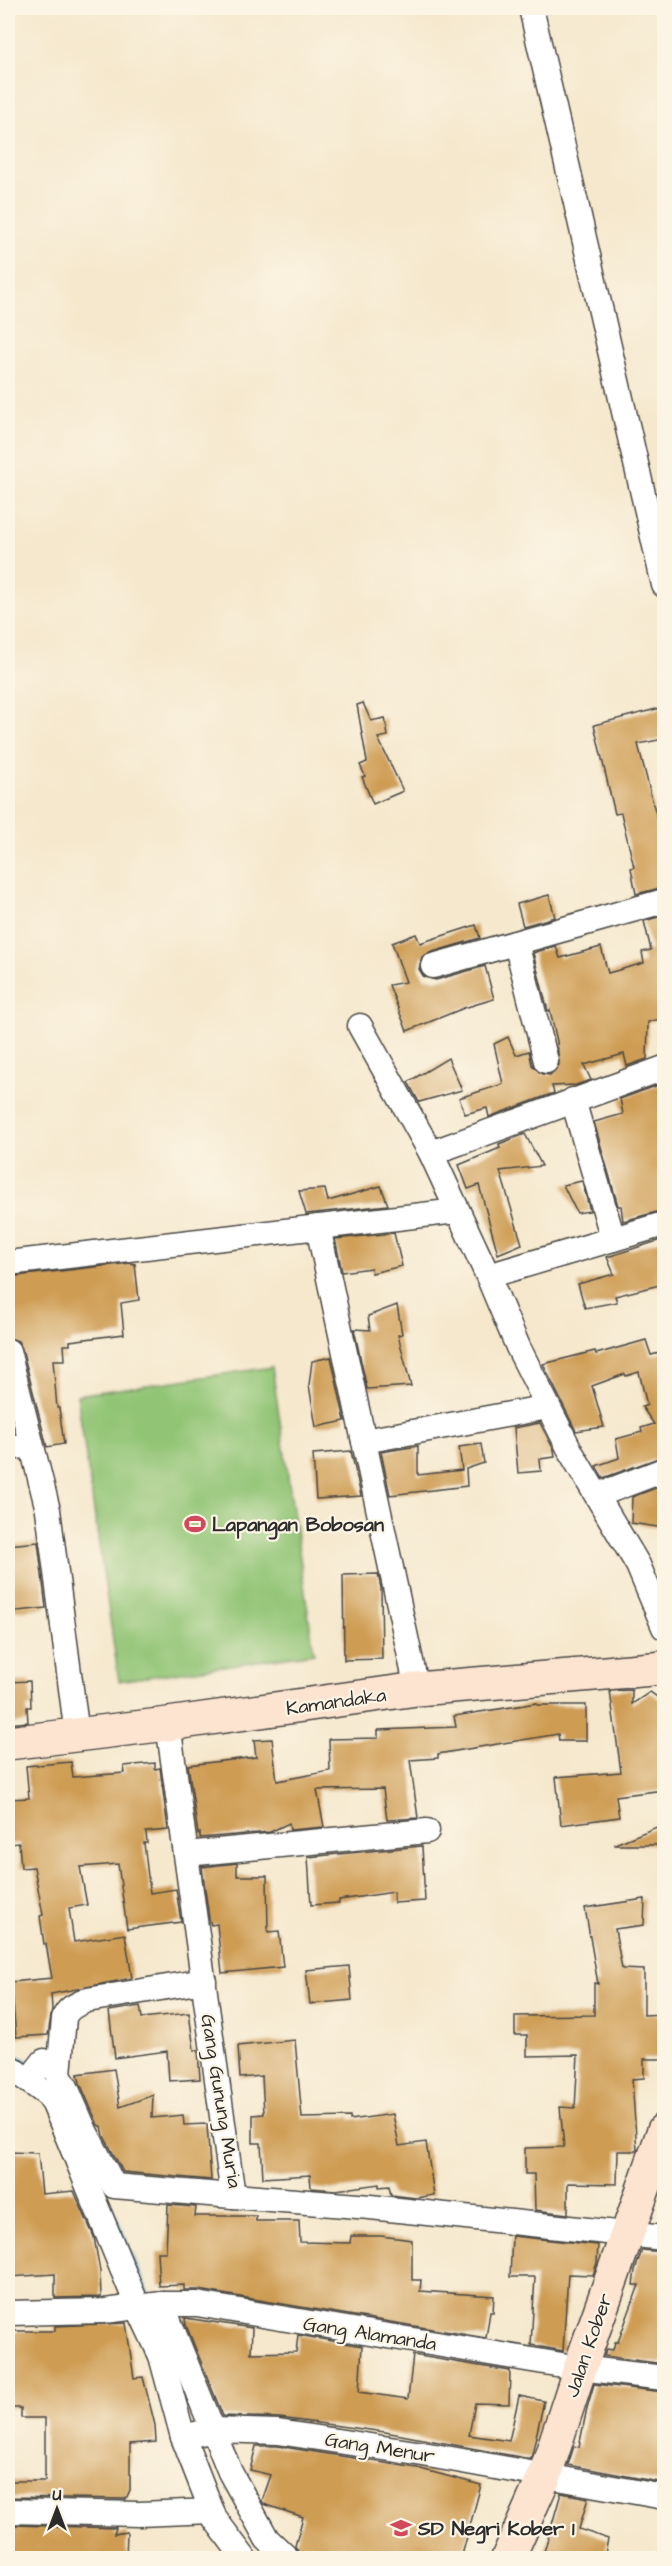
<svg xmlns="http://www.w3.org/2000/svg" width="672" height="2566" font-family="'Architects Daughter',sans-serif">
  <rect width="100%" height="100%" fill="#fcf5e5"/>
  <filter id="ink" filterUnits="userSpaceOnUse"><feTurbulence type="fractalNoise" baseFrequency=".0167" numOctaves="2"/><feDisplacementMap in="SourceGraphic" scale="12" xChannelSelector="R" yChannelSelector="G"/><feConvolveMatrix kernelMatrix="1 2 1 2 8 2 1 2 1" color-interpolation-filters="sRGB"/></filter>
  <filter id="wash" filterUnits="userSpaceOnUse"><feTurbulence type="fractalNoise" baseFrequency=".008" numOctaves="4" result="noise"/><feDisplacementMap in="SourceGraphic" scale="24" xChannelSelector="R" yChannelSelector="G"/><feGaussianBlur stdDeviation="1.35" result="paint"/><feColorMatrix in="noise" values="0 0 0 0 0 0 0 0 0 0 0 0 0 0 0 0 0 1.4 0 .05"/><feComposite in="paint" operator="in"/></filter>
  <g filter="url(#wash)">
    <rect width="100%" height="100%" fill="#f5e8cd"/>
    <polygon fill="#91c475" stroke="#5e7850" stroke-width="1.5" points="272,1367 314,1653 119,1681 77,1395"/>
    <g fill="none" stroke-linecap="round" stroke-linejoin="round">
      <g stroke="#53a8cf" stroke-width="7">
        <polyline points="11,2056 34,2066"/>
        <polyline points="100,2184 149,2301"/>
      </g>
    </g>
    <g id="blocks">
      <g fill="#ce9c52">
        <polygon points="363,703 371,721 385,718 388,736 378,738 403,791 373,804 362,777 365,776 360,765 367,762 357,705"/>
        <polygon points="664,707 664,739 638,744 664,846 664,887 636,894 631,868 634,867 621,813 615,814 594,725"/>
        <polygon points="549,895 555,917 523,926 517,904"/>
        <polygon points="662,916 664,929 664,1018 648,1022 647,1059 627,1066 624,1054 584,1065 591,1080 576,1085 552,1086 554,1093 489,1117 487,1108 465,1114 459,1098 503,1084 494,1044 508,1037 516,1055 529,1051 532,1065 542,1074 550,1075 559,1065 557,1041 550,1010 548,1011 533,953 556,946 560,958 601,947 608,973 644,963 642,952 651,950 644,921"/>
        <polygon points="476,925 480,938 429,953 422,957 419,969 424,977 436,980 485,966 494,999 464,1008 407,1031 389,985 406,982 392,943 416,934 420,943"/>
        <polygon points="448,1058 462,1090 419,1102 408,1082"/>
        <polygon points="664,1083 664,1210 623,1221 621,1206 618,1206 594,1122 623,1114 620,1099"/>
        <polygon points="525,1134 542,1166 500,1171 522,1244 498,1254 479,1185 468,1189 459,1165 500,1148 499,1144"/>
        <polygon points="582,1181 590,1211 577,1213 563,1185"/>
        <polygon points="381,1186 388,1205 306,1214 299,1191 325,1189 328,1201"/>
        <polygon points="394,1233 402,1266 372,1273 371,1268 342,1272 335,1239"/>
        <polygon points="664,1239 664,1284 615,1296 617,1302 585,1308 578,1284 614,1274 607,1257"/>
        <polygon points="130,1263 135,1264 139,1300 121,1303 124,1334 70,1341 70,1345 64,1345 65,1360 53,1360 57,1408 59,1408 64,1444 47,1447 22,1348 18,1341 8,1337 8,1277"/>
        <polygon points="397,1305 402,1334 398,1335 411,1386 367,1389 354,1329 370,1330 368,1316"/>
        <polygon points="646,1340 651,1355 664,1352 664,1456 603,1478 596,1466 619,1458 616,1439 642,1432 641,1428 654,1424 642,1407 647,1405 639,1372 626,1376 625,1374 592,1386 604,1427 576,1431 543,1364 595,1351 596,1354"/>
        <polygon points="331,1357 345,1421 316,1427 309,1385 312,1361"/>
        <polygon points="540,1423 554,1450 555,1457 540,1459 541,1471 518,1473 514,1428"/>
        <polygon points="481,1444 484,1463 466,1469 467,1486 390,1495 381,1452 418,1446 418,1475 462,1470 459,1447"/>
        <polygon points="351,1451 361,1496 316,1499 313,1454"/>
        <polygon points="664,1485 664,1528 631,1523 632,1497"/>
        <polygon points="38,1542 46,1608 8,1612 8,1545"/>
        <polygon points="378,1574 381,1588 382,1659 344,1660 343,1575"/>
        <polygon points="30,1681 31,1707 27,1707 28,1722 8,1724 8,1682"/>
        <polygon points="632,1690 632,1704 650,1692 664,1702 664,1728 659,1729 664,1767 664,1790 616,1796 619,1817 561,1825 556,1777 621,1772 610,1691"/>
        <polygon points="537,1703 537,1705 586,1705 586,1741 559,1741 558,1734 438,1754 438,1758 410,1760 418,1818 387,1820 383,1789 317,1790 324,1827 290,1830 289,1823 270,1832 200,1838 200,1833 198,1834 188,1765 256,1757 254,1740 272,1739 277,1781 330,1771 329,1739 378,1738 378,1730 456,1727 454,1716"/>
        <polygon points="71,1762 73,1777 125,1773 124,1766 155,1763 155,1769 160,1768 168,1830 146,1832 147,1843 144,1843 150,1893 176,1889 181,1922 127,1929 118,1864 80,1867 87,1905 69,1908 74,1942 125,1934 132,1978 51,1994 52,2009 48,2035 16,2037 11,1982 52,1978 46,1944 44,1944 40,1916 43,1915 34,1867 21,1868 19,1843 8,1844 8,1799 29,1798 26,1766"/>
        <polygon points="664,1824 664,1845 615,1845 615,1844"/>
        <polygon points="422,1846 425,1901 394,1903 394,1892 339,1900 339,1903 311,1905 308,1857"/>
        <polygon points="237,1863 237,1876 267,1876 268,1932 279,1931 283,1967 222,1973 217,1924 211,1925 209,1918 202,1867"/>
        <polygon points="645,1899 644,1925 615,1929 622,1969 644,1970 644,2015 664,2014 664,2059 644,2059 644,2078 632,2079 637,2151 618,2151 617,2184 568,2183 568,2214 535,2210 534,2174 525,2174 525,2148 564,2147 560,2107 575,2108 578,2055 527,2056 527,2035 515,2035 515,2016 594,2015 594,1983 598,1984 585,1908"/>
        <polygon points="349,1966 352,2000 310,2004 306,1970"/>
        <polygon points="140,2006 142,2018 189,2013 194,2050 198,2050 200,2079 169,2081 167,2051 115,2058 109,2011"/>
        <polygon points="295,2040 302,2118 350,2117 350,2120 393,2114 399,2146 426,2142 434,2195 416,2198 391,2195 389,2186 379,2187 379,2184 336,2190 311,2188 310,2175 263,2178 261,2143 253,2143 253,2115 264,2114 262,2076 240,2078 238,2046"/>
        <polygon points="114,2069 120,2107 153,2095 152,2118 183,2115 184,2125 207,2124 211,2180 123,2172 104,2136 102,2127 98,2125 80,2083 78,2074"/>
        <polygon points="8,2152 38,2153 42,2194 74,2191 94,2237 100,2271 101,2297 55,2298 55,2274 8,2277"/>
        <polygon points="168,2205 196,2207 195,2216 256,2216 256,2221 299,2221 300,2242 350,2243 351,2236 381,2236 412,2240 412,2280 421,2280 420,2291 494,2296 493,2312 490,2312 486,2338 199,2290 184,2290 184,2285 159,2286 157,2252 166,2252"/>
        <polygon points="512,2236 598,2245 597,2263 593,2275 568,2274 563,2351 531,2345 535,2277 510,2277"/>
        <polygon points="642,2250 664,2252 664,2364 604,2356 607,2349 613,2350 615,2342 618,2342 639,2285 633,2285 635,2270"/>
        <polygon points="185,2318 252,2328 251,2353 296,2352 298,2335 362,2346 359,2392 408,2399 413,2355 510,2371 509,2404 475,2403 469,2435 509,2441 519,2396 544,2401 531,2459 385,2432 280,2418 223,2416 186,2325"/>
        <polygon points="126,2323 134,2378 143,2377 155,2425 156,2442 130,2444 130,2490 126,2499 11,2497 10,2481 45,2481 45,2418 21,2418 21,2408 8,2408 8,2331 55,2331 55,2326"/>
        <polygon points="594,2384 664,2392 664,2483 568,2465 574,2446 579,2447 587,2408"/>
        <polygon points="256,2446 277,2446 417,2468 481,2485 461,2559 301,2558 295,2546 303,2517 264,2504 262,2501 271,2475 250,2470"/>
        <polygon points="561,2493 588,2498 579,2529 608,2539 604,2559 542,2559"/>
        <polygon points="14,2525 116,2528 114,2534 127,2532 126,2559 8,2559 9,2527"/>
      </g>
    </g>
  </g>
  <g filter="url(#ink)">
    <use href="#blocks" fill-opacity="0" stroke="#494743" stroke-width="1.5"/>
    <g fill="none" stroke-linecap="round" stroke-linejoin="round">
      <defs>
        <g id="street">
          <polyline points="531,8 664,585"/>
          <polyline points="516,943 546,1061"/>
          <polyline points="433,966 664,901"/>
          <polyline points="360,1026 431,1153 488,1276 518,1347 572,1454 638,1565 664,1627"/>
          <polyline points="573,1100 613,1239"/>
          <polyline points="431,1153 664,1068"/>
          <polyline points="318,1227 417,1689"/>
          <polyline points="8,1263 457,1211"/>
          <polyline points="488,1276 664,1224"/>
          <polyline points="8,1351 48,1510 77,1735"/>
          <polyline points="364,1441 548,1407"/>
          <polyline points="8,1448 31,1445"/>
          <polyline points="598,1495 664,1470"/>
          <polyline points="168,1724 233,2196 370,2207 664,2238"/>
          <polyline points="186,1854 427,1831"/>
          <polyline points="8,2066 48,2095 54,2104 138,2307 161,2356 183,2437 215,2519 244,2558"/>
          <path d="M59 2074 64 2018C68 2007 76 2005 87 2000L204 1981"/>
          <polyline points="29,2080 44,2061 52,2064 66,2087 85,2131 114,2186 233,2196"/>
          <polyline points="162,2304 230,2472 267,2539 287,2558"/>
          <polyline points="8,2313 105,2311 162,2304 197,2304 580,2368 664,2378"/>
          <polyline points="183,2437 213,2430 278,2432 423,2454 664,2497"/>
          <polyline points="8,2511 139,2514 212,2511"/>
        </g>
        <g id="secondary">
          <polyline points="8,1743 168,1724 417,1689 664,1668"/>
          <polyline points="508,2558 545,2475 580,2368 664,2130"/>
        </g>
      </defs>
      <use href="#street" stroke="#494743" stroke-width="27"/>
      <use href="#secondary" stroke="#494743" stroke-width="36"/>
      <use href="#street" stroke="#fff" stroke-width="24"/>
      <use href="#secondary" stroke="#fde4d1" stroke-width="33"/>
    </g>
  </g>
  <defs>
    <symbol id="stadium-bare" viewBox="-9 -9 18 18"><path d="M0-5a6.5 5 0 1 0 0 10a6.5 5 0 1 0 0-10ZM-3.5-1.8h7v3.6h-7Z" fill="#d1495b" stroke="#fcf5e5" stroke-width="2.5" paint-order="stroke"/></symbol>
    <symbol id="school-bare" viewBox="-9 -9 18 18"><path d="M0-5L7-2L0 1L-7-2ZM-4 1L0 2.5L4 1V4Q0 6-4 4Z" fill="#d1495b" stroke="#fcf5e5" stroke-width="2.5" paint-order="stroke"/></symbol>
  </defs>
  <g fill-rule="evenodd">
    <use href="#stadium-bare" x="180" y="1509" width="30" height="30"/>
    <use href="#school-bare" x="386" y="2513" width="30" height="30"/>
  </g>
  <g text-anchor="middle" stroke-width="4.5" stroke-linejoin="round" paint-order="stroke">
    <g font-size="20" font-weight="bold" fill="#2b2b2b" stroke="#fcf5e5" text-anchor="start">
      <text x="212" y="1531">Lapangan Bobosan</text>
      <text x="418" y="2535">SD Negri Kober 1</text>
    </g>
    <g font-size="20" fill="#2b2b2b" stroke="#fcf5e5">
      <text transform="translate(336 1701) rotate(-8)" y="7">Kamandaka</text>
      <text transform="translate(222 2101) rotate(81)" y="7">Gang Gunung Muria</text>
      <text transform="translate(370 2333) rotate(9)" y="7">Gang Alamanda</text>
      <text transform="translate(588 2345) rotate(-71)" y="7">Jalan Kober</text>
      <text transform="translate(380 2447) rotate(9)" y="7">Gang Menur</text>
    </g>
  </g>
  <rect width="672" height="2566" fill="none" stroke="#fcf5e5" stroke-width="30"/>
  <g transform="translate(57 2509)" stroke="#fcf5e5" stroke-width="4.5" paint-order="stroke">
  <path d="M0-4.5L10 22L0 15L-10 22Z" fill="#2b2b2b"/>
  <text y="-9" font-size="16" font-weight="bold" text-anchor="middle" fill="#2b2b2b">U</text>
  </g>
</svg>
